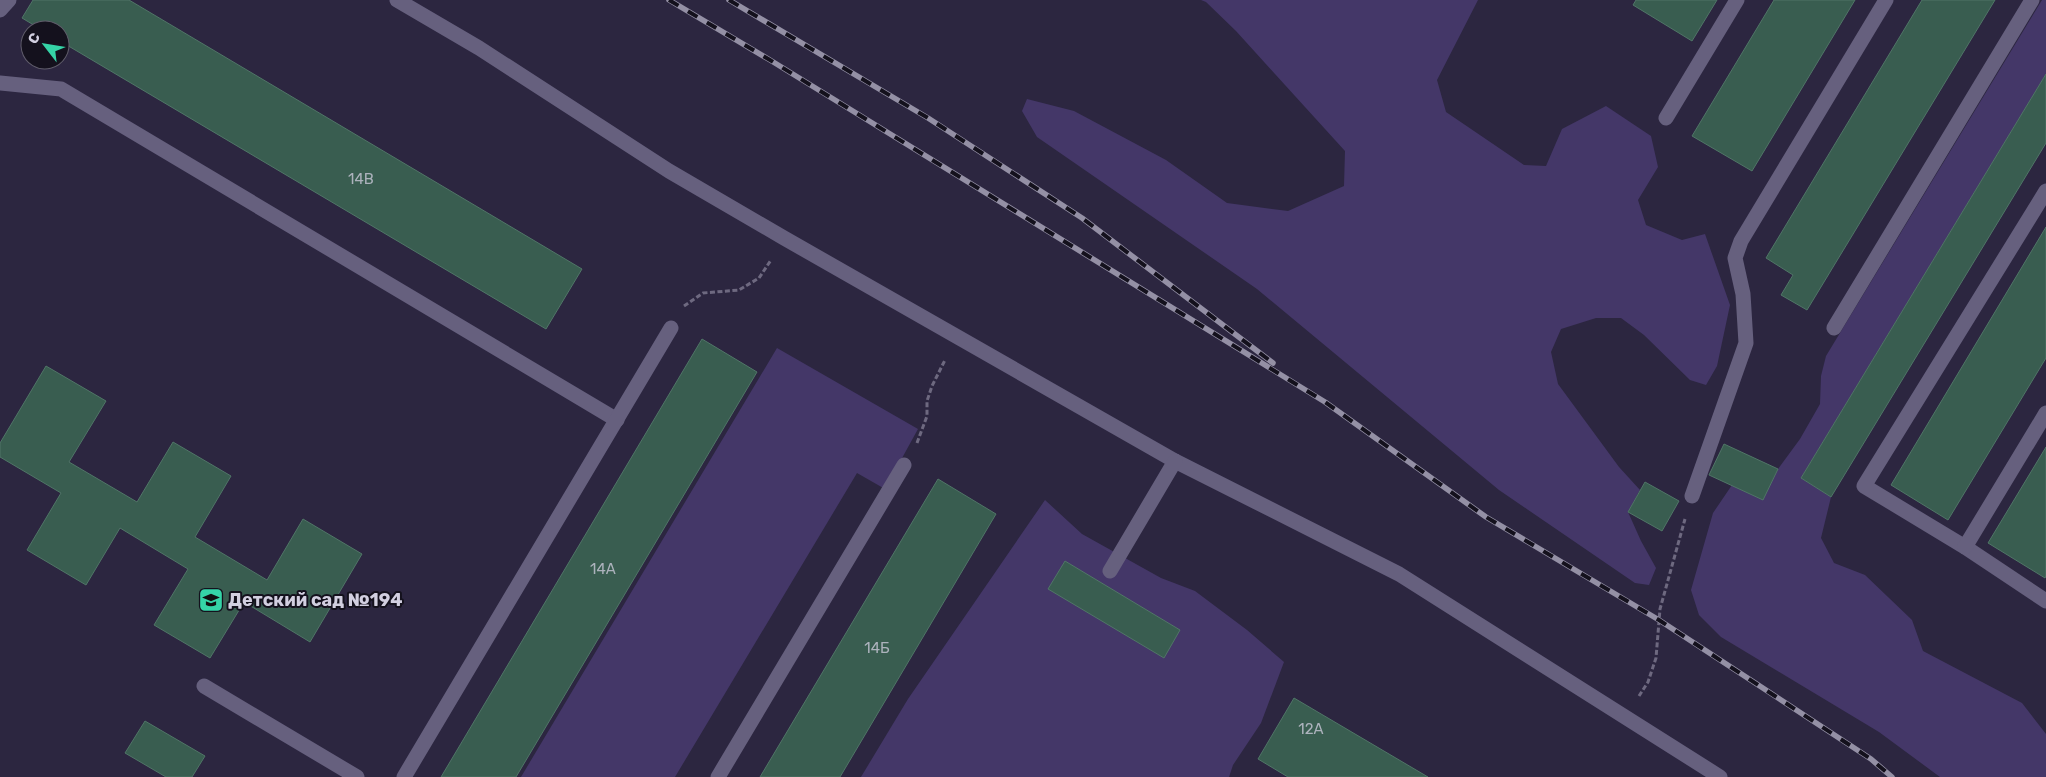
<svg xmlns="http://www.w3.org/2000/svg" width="2046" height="777" font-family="Rubik,sans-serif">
  <rect width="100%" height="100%" fill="#2c2640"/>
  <g fill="#443768">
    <polygon points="1201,0 1478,0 1437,80 1446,112 1524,165 1546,166 1562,129 1606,106 1651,136 1658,167 1638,200 1646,225 1682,240 1705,234 1730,305 1717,366 1706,385 1690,380 1644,335 1621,318 1596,318 1561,329 1551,352 1558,384 1619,467 1640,490 1628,512 1641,541 1656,568 1649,585 1635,583 1499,490 1257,289 1037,137 1022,111 1027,99 1074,111 1166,160 1227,203 1288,211 1344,186 1345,151 1236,31 1206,2"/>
    <polygon points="2042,0 2046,0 2046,74 1801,478 1831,497 1821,538 1834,563 1865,575 1912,620 1923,651 2022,703 2046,734 2046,777 1940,777 1879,732 1721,637 1699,615 1691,590 1713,513 1732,485 1763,499 1778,469 1800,439 1820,404 1821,376 1826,356"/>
    <polygon points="777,348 918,429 885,489 857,473 675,777 521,777"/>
    <polygon points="1045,500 1082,534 1161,578 1195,591 1247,630 1284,662 1261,723 1233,765 1229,777 861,777 908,699"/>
  </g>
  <g fill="#395d50" stroke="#507567">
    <polygon points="33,0 129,0 582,269 546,329 60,41 60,30 42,30 22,18"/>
    <polygon points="1636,0 1717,0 1692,41 1633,5"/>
    <polygon points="1774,0 1855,0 1752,171 1692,136"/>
    <polygon points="1922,0 1995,0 1807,310 1781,295 1793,275 1766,258"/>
    <polygon points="2046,74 2046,143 1831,497 1801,478"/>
    <polygon points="2046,227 2046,358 1948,520 1891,485"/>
    <polygon points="702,339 757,372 516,777 441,777"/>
    <polygon points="46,366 106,401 69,462 137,502 173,442 231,476 195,537 267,580 303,519 362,554 310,642 244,602 210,658 154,625 188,569 120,528 86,585 27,550 61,493 0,457 0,443"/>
    <polygon points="1724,444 1778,469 1763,500 1709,475"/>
    <polygon points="2046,447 2046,576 2045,578 1988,543"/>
    <polygon points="938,479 996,514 840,777 760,777"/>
    <polygon points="1645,482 1679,501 1662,531 1628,512"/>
    <polygon points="1065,561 1180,630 1164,658 1048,589"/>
    <polygon points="1294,698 1428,777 1288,777 1258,759"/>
    <polygon points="145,721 205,756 192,777 166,777 125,753"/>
  </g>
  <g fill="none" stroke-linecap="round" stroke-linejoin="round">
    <g stroke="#6e6980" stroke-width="3" stroke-dasharray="5 2.5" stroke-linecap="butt">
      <polyline points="684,306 703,293 739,290 759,278 771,260"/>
      <polyline points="917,443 927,416 927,401 932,386 945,360"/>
      <polyline points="1639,696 1648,682 1656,658 1660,609 1685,519"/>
    </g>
    <g stroke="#66607e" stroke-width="15">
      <polyline points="397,0 479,48 669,171 784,238 1175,461 1399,574 1720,777"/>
      <polyline points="0,10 9,0"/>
      <polyline points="0,83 61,89 617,420"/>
      <polyline points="1666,118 1737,0"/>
      <polyline points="2046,191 1864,486 1965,547 2046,601"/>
      <polyline points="1834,328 2032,0"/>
      <polyline points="1692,496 1746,343 1743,294 1735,258 1741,241 1886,0"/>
      <polyline points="1965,547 2046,413"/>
      <polyline points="1110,571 1175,461"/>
      <polyline points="204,686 357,777"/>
      <polyline points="404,777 671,328"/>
      <polyline points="718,777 904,465"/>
    </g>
    <defs>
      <g id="rail">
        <polyline points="669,0 770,60 1325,402 1486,517 1659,620 1871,759 1892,777"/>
        <polyline points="729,0 928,118 1082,218 1273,363"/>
      </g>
    </defs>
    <use href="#rail" stroke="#9490a5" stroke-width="5.5"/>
    <use href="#rail" stroke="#14111d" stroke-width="4" stroke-dasharray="11" stroke-linecap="butt"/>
  </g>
  <defs>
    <symbol id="school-square" viewBox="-11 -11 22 22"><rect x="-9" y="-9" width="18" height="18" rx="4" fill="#35d4a7" stroke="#14111d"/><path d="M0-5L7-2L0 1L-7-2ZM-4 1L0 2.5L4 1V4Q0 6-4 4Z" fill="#111"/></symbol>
  </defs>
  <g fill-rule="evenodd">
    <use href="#school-square" x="197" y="586" width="28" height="28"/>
  </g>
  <g text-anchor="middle" stroke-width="4" stroke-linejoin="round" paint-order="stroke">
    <g font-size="15" fill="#acb2bc">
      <text x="361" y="184">14В</text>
      <text x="603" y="574">14А</text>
      <text x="877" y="653">14Б</text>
      <text x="1311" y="734">12А</text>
    </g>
    <g font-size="18" font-weight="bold" fill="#d2cfe0" stroke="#14111d" text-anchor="start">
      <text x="228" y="606">Детский сад №194</text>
    </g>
  </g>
  <g transform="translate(45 45) rotate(301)"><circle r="24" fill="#14111d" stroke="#605d6b"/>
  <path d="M0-4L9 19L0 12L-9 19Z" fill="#35d4a7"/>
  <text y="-8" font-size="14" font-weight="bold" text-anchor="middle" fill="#d2cfe0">С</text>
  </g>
</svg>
